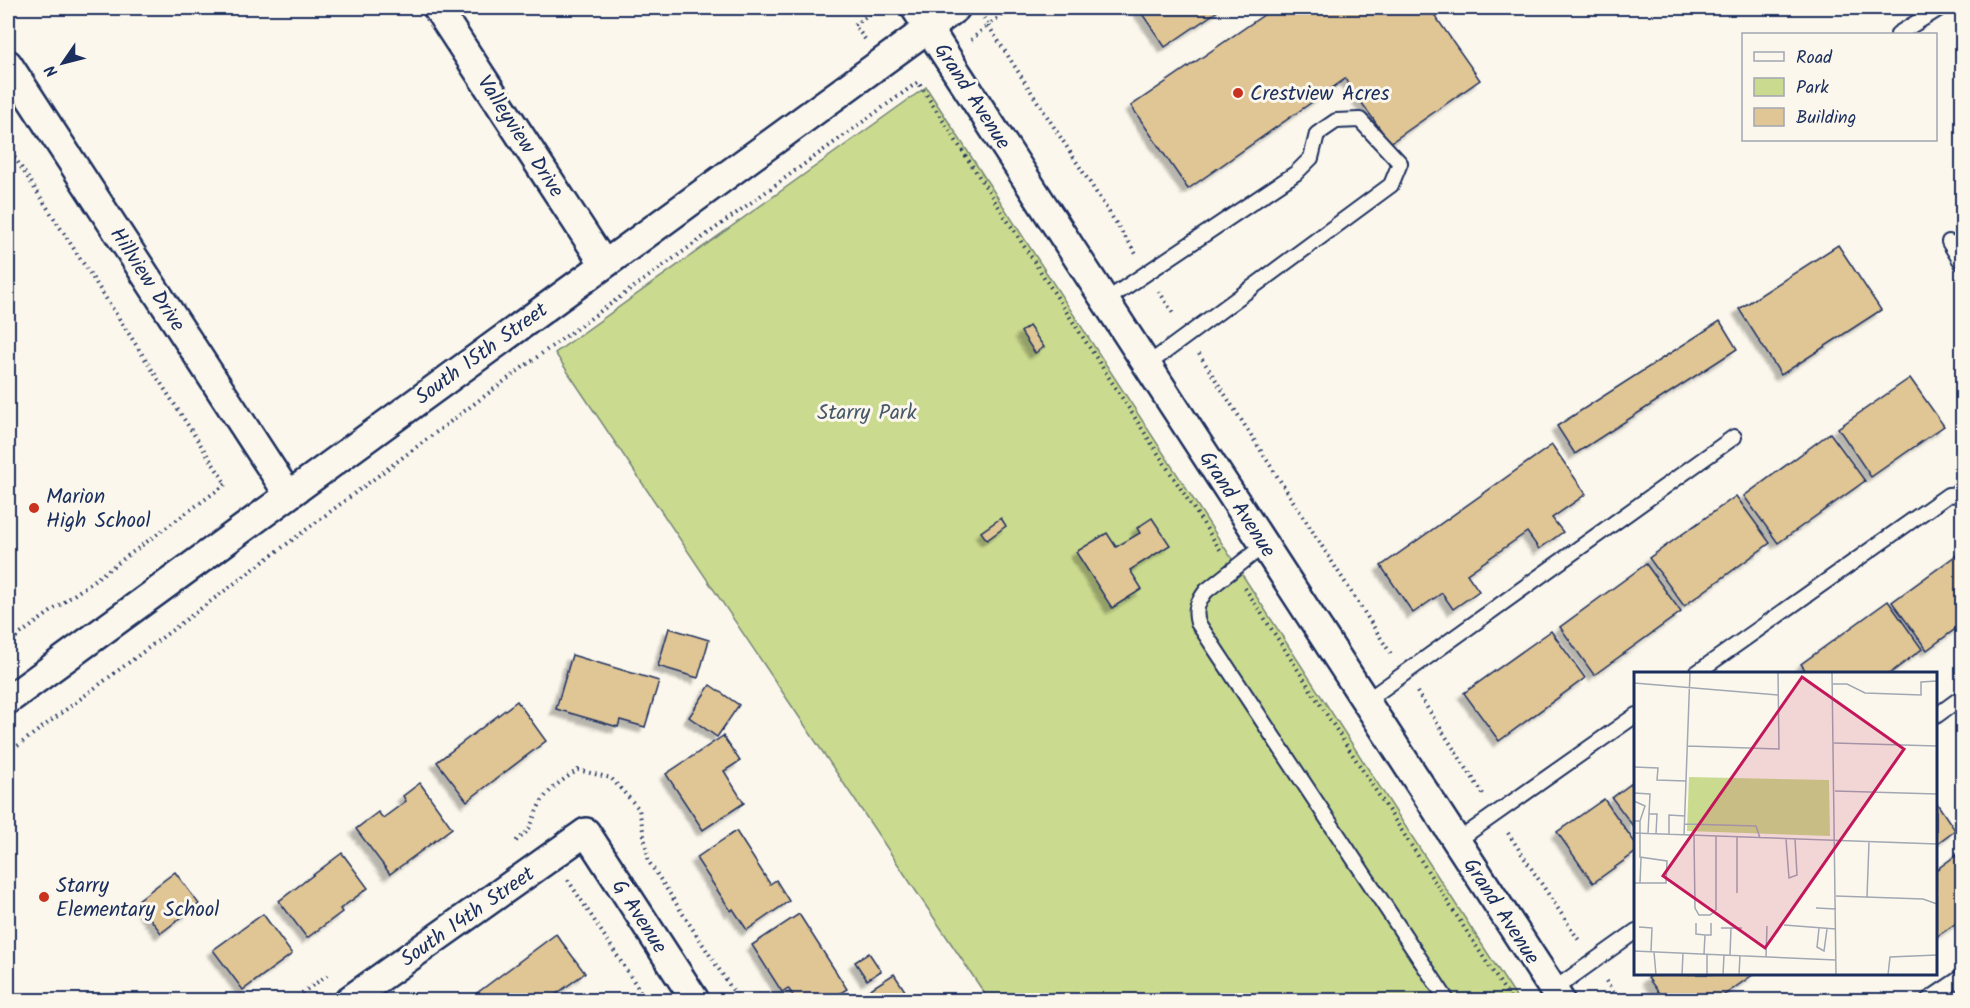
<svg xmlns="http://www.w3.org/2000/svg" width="1970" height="1008" font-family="Kalam,sans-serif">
  <defs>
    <filter id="shadow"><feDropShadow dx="-5.5" dy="5.5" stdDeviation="1.5" flood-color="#0004"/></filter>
  </defs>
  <rect width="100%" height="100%" fill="#fbf7ec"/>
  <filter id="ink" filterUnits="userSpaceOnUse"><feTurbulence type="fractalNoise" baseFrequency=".0167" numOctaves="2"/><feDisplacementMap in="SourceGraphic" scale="12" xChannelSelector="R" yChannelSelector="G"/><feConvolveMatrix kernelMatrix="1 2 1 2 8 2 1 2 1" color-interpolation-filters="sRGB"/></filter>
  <g filter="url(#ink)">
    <polygon fill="#cada8e" stroke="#728476" stroke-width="1.5" points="926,87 1518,1000 989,1000 555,353"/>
    <g fill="#e0c595" stroke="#1b2f5e" stroke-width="1.5" filter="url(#shadow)">
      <polygon points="1138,8 1222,8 1165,47"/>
      <polygon points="1274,8 1441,8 1433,13 1480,80 1390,143 1345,79 1188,189 1131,106"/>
      <polygon points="1838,245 1881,310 1781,375 1739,309"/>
      <polygon points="1720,321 1737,349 1575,454 1557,426"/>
      <polygon points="1029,326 1044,347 1035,353 1021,332"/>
      <polygon points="1910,378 1944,426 1871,477 1838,428"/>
      <polygon points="1830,433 1865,481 1778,543 1744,496"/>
      <polygon points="1552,445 1586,494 1552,518 1563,532 1539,549 1527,532 1467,574 1479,591 1453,609 1442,593 1413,613 1381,566"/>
      <polygon points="1736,496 1770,543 1684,606 1649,558"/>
      <polygon points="1001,518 1006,526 987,540 981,532"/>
      <polygon points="1152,518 1170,545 1130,570 1142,589 1112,608 1076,552 1107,533 1116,547 1140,533 1137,528"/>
      <polygon points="1962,551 1962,624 1927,650 1892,602"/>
      <polygon points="1646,564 1681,612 1594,675 1560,627"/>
      <polygon points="1888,601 1922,649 1889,674 1808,674 1801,664"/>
      <polygon points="669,628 709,640 698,678 658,666"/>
      <polygon points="1551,631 1585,678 1499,741 1464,693"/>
      <polygon points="572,655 659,681 645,727 620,720 618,727 556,709"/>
      <polygon points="710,685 739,705 717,737 689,717"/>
      <polygon points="517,701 546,741 467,801 437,762"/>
      <polygon points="723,736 740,761 724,771 744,803 703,830 666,774"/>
      <polygon points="1636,780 1636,830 1612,798"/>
      <polygon points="420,783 452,828 390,874 356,829 378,812 383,818 406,801 403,796"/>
      <polygon points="1604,799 1636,844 1636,852 1593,883 1557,832"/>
      <polygon points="1936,802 1955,830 1936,844"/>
      <polygon points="736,831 770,884 776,880 789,901 747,930 733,909 731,911 696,858"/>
      <polygon points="1962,851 1962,919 1936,937 1936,870"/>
      <polygon points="342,853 368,888 340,909 342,912 307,938 279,901"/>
      <polygon points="175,872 199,904 161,933 137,901"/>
      <polygon points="263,914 292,954 243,990 213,950"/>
      <polygon points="799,914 847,989 829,1000 796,1000 788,988 782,992 752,945"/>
      <polygon points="556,934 585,973 548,1000 477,1000 473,996"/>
      <polygon points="869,953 881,971 867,980 855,962"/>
      <polygon points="894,974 911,1000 860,1000 858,997"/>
      <polygon points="1654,974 1754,974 1717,1000 1664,1000 1648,978"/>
    </g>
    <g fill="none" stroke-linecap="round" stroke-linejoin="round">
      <defs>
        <g id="lane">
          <polyline points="1898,34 1940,8"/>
          <polyline points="1949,242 1962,263"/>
          <polyline points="1105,301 1296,173 1311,158 1317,134 1336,121 1360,120 1400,163 1391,185 1147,365"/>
          <path d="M1264 545 1206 591C1198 602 1194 609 1198 623L1447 1000"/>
          <polyline points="1695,674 1948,495 1962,494"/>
          <polyline points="1366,701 1734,437"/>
          <polyline points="1936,716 1962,697"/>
          <polyline points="1457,841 1636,715"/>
          <polyline points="1553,990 1636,931"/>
          <polyline points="1928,1000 1962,977"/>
        </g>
        <g id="street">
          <polyline points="437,8 604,264"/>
          <polyline points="915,8 1560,1000"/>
          <polyline points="8,64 288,494"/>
          <polyline points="8,700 956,8"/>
          <polyline points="349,1000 586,832 695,1000"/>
        </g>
      </defs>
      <use href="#lane" stroke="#1b2f5e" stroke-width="18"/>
      <use href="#street" stroke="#1b2f5e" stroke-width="32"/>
      <g stroke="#1b2f5e" stroke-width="4" stroke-dasharray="1.5 4.5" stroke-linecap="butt">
        <polyline points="1012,8 988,25 1136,254"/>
        <polyline points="865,39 854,25 879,8"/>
        <polyline points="971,40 988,25 984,18"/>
        <polyline points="8,147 226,484 8,643"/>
        <polyline points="1159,291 1174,315"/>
        <polyline points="1199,354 1391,654"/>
        <polyline points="1245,588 1511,1000"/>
        <polyline points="1417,692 1483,794"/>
        <polyline points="8,753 526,365 918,82 1221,551"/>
        <polyline points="1508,833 1580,942"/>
        <path d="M516 841C535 827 529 825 539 806 547 790 564 779 578 770L611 778 639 809 649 862 739 1000"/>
        <polyline points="568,880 646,1000"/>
        <polyline points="1606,981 1618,1000"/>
        <polyline points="292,1000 329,974"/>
        <polyline points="406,1000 415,994"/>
      </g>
      <use href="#lane" stroke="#fbf7ec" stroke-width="14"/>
      <use href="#street" stroke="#fbf7ec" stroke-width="27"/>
    </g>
  </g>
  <g fill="#c8321e" stroke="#fbf7ec" stroke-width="2">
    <circle cx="1238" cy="93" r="6"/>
    <circle cx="34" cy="508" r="6"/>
    <circle cx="44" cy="897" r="6"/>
  </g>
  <g text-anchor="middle" stroke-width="6" stroke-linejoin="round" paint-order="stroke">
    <g font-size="21" fill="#1b2f5e" stroke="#fbf7ec" text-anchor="start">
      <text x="1250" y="100">Crestview Acres</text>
      <text x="46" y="503">Marion<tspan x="46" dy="24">High School</tspan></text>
      <text x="56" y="892">Starry<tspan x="56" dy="24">Elementary School</tspan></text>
    </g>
    <g font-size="21" fill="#1b2f5e" stroke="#fbf7ec">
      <text transform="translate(973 96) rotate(57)" y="7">Grand Avenue</text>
      <text transform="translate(521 136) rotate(57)" y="7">Valleyview Drive</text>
      <text transform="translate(148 279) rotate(57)" y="7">Hillview Drive</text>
      <text transform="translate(481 353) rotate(-36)" y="7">South 15th Street</text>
      <text transform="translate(1238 504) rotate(57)" y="7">Grand Avenue</text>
      <text transform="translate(1502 911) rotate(57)" y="7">Grand Avenue</text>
      <text transform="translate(467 916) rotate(-35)" y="7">South 14th Street</text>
      <text transform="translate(640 916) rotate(57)" y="7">G Avenue</text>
    </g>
    <g font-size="21" fill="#475a6a" stroke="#fbf7ec">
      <text x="867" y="419">Starry Park</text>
    </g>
  </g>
  <g transform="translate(1634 672)">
    <rect width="303" height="303" fill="#fbf7ec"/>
    <path d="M55 105 195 108 196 164 53 159Z" fill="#cada8e"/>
    <path fill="none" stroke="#a1a7b3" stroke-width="1.5" d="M198 0 202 303M0 11 144 23M199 12H213L231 21 287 23V10L303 9M200 71 303 74M53 74 145 77 144 0M0 95 24 96 23 108 52 109M201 119 303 122M0 121 16 122 14 162M0 129 11 134 6 149M15 142H23L22 162M0 149H6V185L33 189 32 211H0M51 152 122 154 126 166M0 161 303 172M35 162V143L51 144M50 163 56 0M60 164 61 236 65 243H76L82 238V164M103 165V221M152 167 155 206 163 203 161 167M6 211 7 186M202 224 289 227 303 232M233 225 235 170M182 236 202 237M62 251V262L71 263M150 253 202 257M5 255 18 256 17 279M87 256H108M185 256 183 275 190 279 193 257M0 279 202 288M20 280 22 303M70 282 71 263H77V251M96 283 97 256M132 285 133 254M48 303 49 281M73 303V282M89 303 90 283M105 303 106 283M254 303 256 285 303 283"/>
    <path fill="#c2185b" fill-opacity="0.15" stroke="#c2185b" stroke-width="3" d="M168 5 270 77 131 276 29 204Z"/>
    <rect width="303" height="303" fill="none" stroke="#1b2f5e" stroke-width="3"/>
  </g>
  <rect width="1970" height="1008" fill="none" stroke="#fbf7ec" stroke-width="30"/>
  <rect x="15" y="15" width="1940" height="978" fill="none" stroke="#1b2f5e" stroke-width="2" filter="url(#ink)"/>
  <rect x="1742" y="33" width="195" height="108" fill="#fbf7ec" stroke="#a1a7b3" stroke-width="1.5"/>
  <rect x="1754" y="52" width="30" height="9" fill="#fbf7ec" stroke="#a1a7b3" stroke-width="1.5"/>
  <text x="1796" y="63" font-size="18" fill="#1b2f5e">Road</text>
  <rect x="1754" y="78" width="30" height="18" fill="#cada8e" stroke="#a1a7b3" stroke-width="1.5"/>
  <text x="1796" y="93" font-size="18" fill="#1b2f5e">Park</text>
  <rect x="1754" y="108" width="30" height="18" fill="#e0c595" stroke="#a1a7b3" stroke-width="1.5"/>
  <text x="1796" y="123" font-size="18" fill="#1b2f5e">Building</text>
  <g transform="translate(63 63) rotate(235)" stroke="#fbf7ec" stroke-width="4.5" paint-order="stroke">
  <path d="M0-4.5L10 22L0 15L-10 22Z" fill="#1b2f5e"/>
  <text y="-9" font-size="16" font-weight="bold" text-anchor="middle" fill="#1b2f5e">N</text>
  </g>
</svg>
